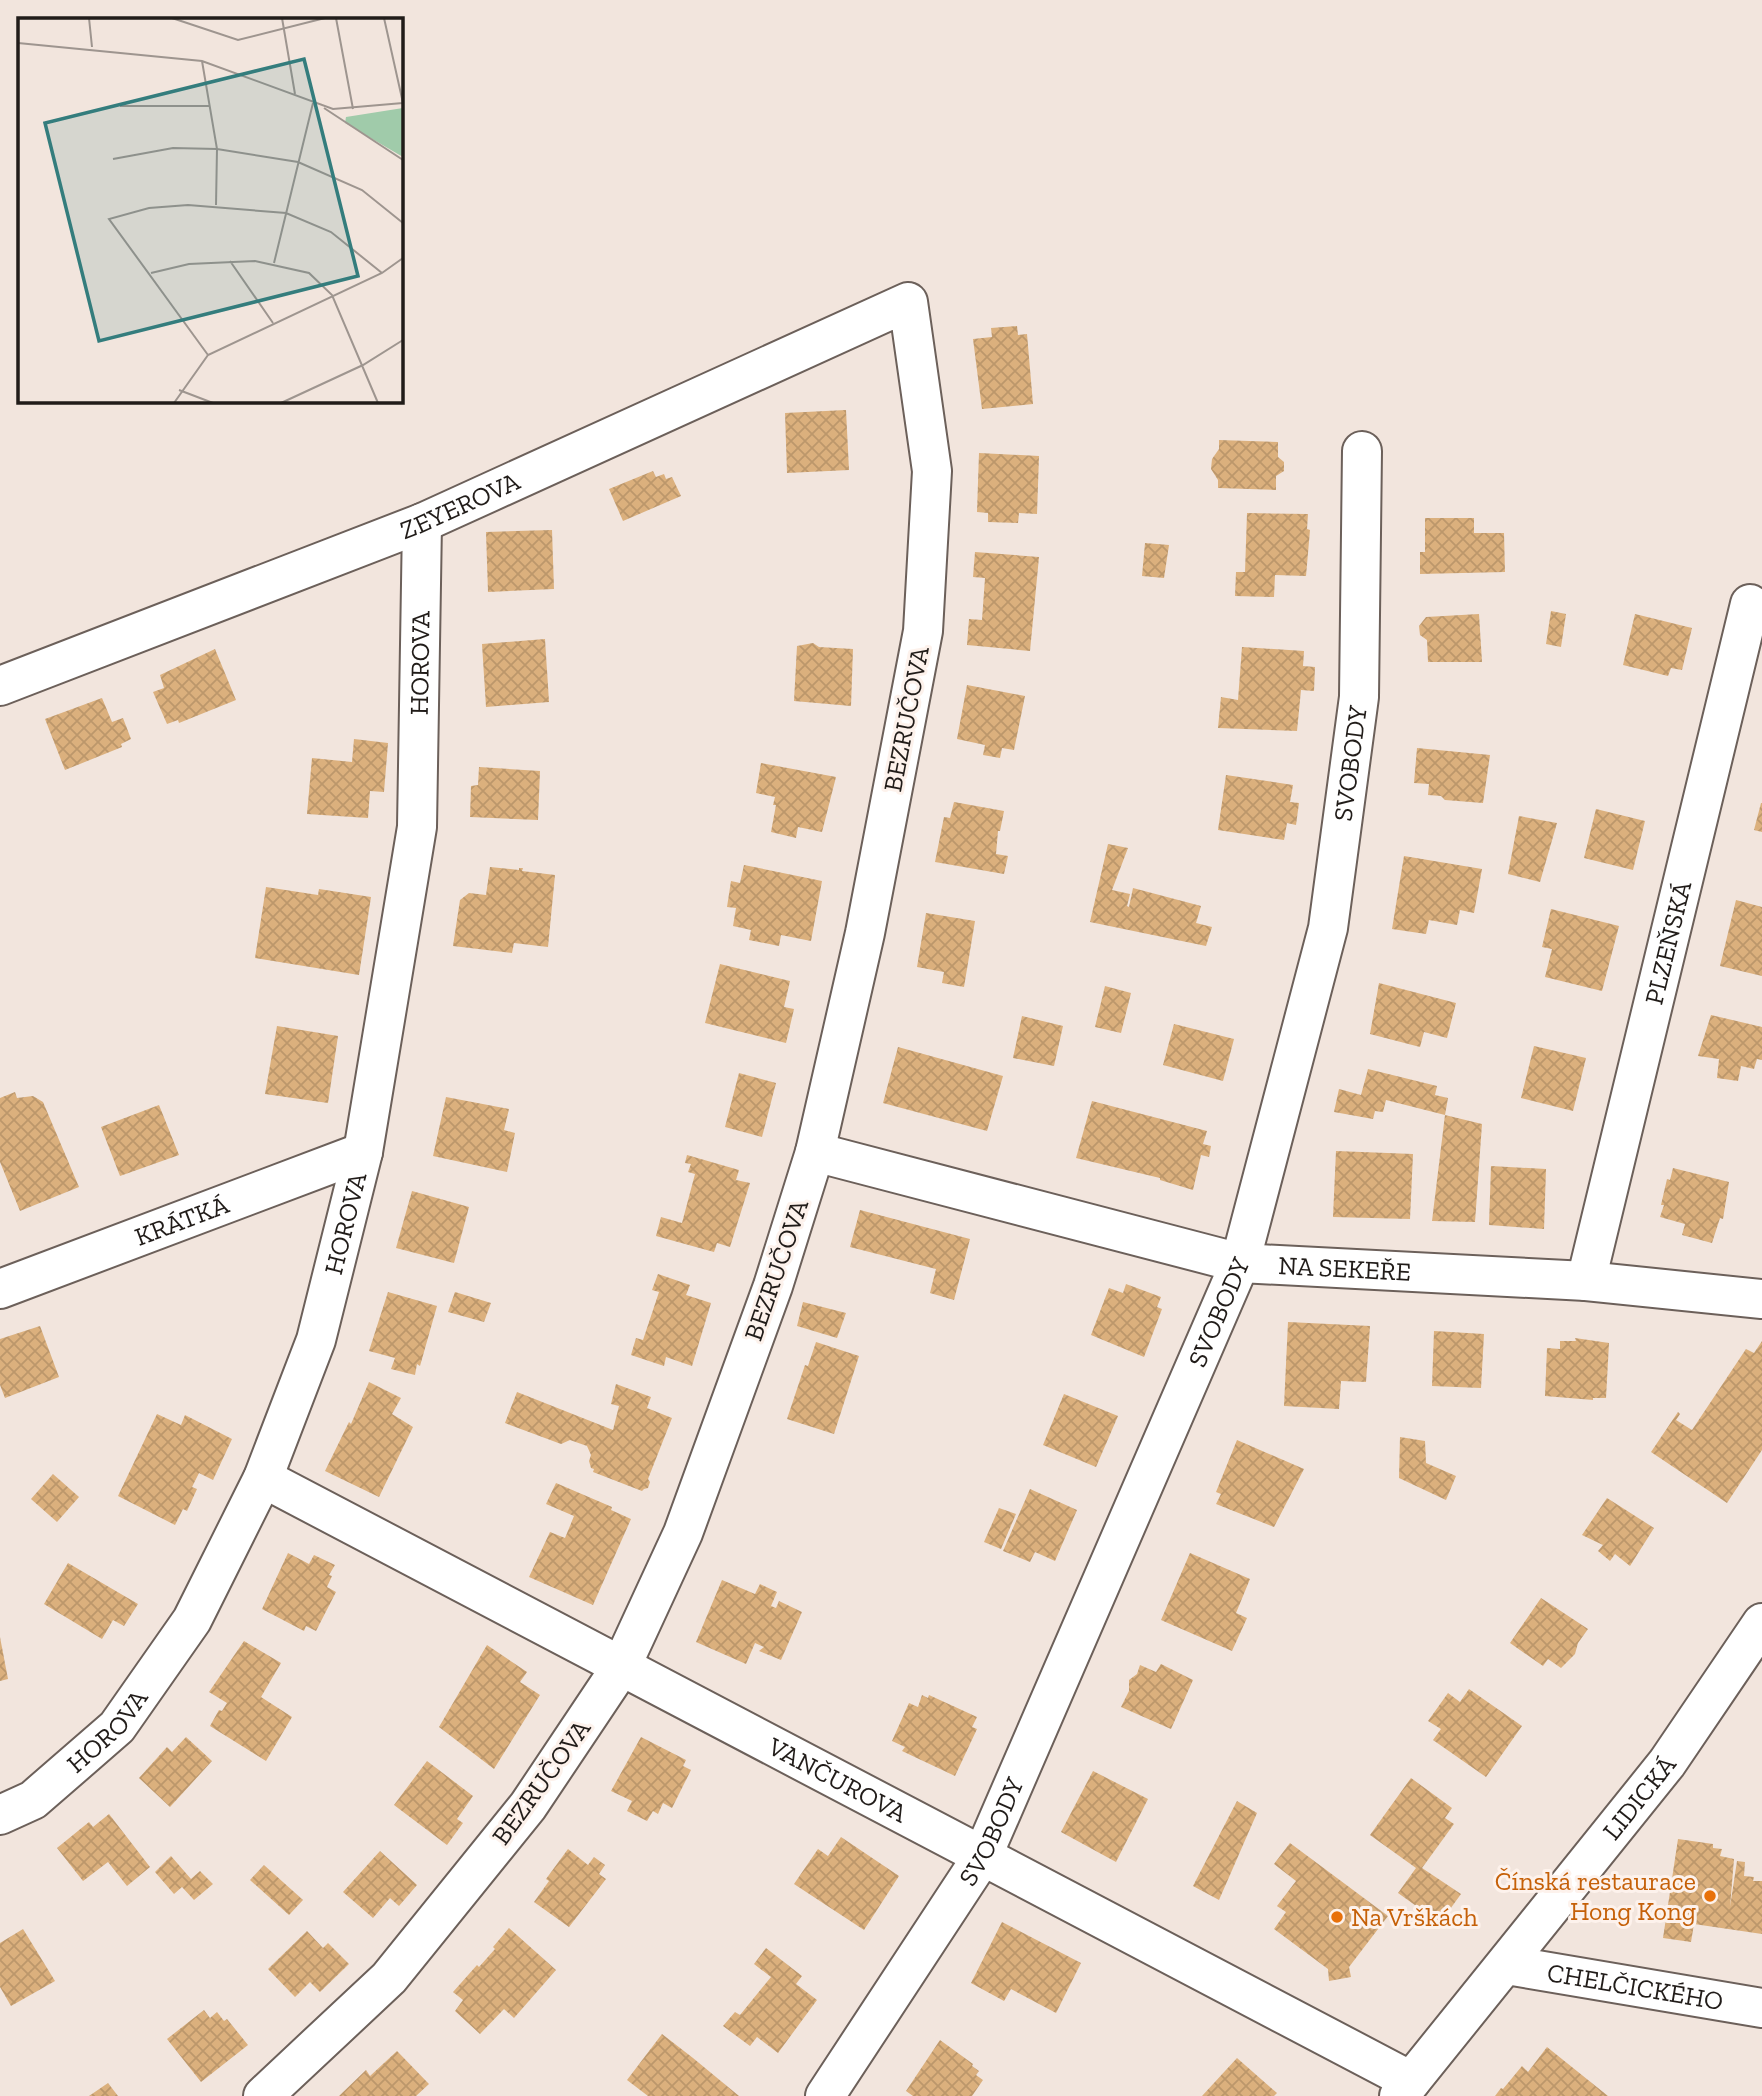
<svg xmlns="http://www.w3.org/2000/svg" width="1762" height="2096" font-family="'Zilla Slab',serif">
  <defs>
    <pattern id="building-cross-hatch" width="8" height="8" patternUnits="userSpaceOnUse" patternTransform="scale(1.75)"><rect width="8" height="8" fill="#dbb07d"/><path d="M0 0l8 8M0 8l8-8" fill="none" stroke="#bc976b"/></pattern>
  </defs>
  <rect width="100%" height="100%" fill="#f2e5dd"/>
  <g fill="url(#building-cross-hatch)">
    <polygon points="1017,326 1018,335 1027,334 1033,404 982,409 973,339 992,337 991,328"/>
    <polygon points="846,410 849,470 787,473 785,413"/>
    <polygon points="1219,440 1278,442 1278,457 1284,462 1284,471 1276,476 1276,490 1218,488 1218,480 1211,469 1212,459 1219,449"/>
    <polygon points="979,453 1039,456 1037,514 1019,513 1018,523 988,522 988,513 977,512"/>
    <polygon points="653,471 656,477 664,474 666,479 672,477 681,496 623,521 609,489"/>
    <polygon points="1247,513 1308,514 1307,529 1310,530 1306,576 1275,575 1274,597 1235,596 1236,572 1245,572"/>
    <polygon points="1425,518 1474,518 1474,533 1504,533 1505,572 1420,574 1420,552 1425,552"/>
    <polygon points="552,530 554,589 488,592 486,532"/>
    <polygon points="1145,543 1169,545 1164,578 1142,576"/>
    <polygon points="975,552 1039,557 1030,651 967,645 969,619 982,620 985,578 973,577"/>
    <polygon points="1551,611 1566,614 1561,647 1546,644"/>
    <polygon points="1479,614 1482,662 1428,662 1427,640 1420,635 1419,626 1426,617"/>
    <polygon points="1635,614 1692,628 1682,670 1671,668 1668,676 1623,665"/>
    <polygon points="545,639 549,702 486,707 482,644"/>
    <polygon points="813,643 819,647 853,649 851,706 794,701 797,646"/>
    <polygon points="1242,647 1304,651 1303,666 1315,667 1314,691 1301,690 1297,731 1218,728 1221,697 1238,700"/>
    <polygon points="215,649 236,700 179,723 178,720 167,724 153,692 164,688 160,675"/>
    <polygon points="967,685 1025,696 1014,750 1002,748 1000,758 983,755 985,745 957,739"/>
    <polygon points="102,698 112,722 123,718 131,739 121,744 122,747 65,770 45,719"/>
    <polygon points="354,739 388,743 384,792 370,791 368,818 307,814 312,758 352,762"/>
    <polygon points="1417,748 1490,755 1483,803 1445,800 1441,796 1428,795 1429,784 1414,783"/>
    <polygon points="761,763 836,777 822,832 798,827 796,838 771,832 776,805 773,805 775,797 756,793"/>
    <polygon points="479,767 540,771 538,820 470,817 471,786 478,785"/>
    <polygon points="1226,775 1293,785 1290,802 1299,803 1296,825 1287,823 1284,840 1218,830"/>
    <polygon points="954,802 1004,811 1000,831 998,831 996,854 1008,856 1004,874 935,862 944,817 950,818"/>
    <polygon points="1761,803 1762,803 1762,832 1754,830"/>
    <polygon points="1596,809 1645,821 1633,870 1584,858"/>
    <polygon points="1519,816 1557,823 1540,882 1508,874"/>
    <polygon points="1108,844 1128,848 1112,890 1130,894 1127,906 1129,907 1133,888 1201,906 1196,923 1212,927 1206,946 1090,922"/>
    <polygon points="1404,856 1482,869 1474,913 1460,910 1457,925 1429,920 1426,934 1392,929"/>
    <polygon points="744,865 822,881 811,941 781,935 779,946 749,940 751,930 733,926 736,908 727,907 731,881 740,883"/>
    <polygon points="490,867 519,870 519,868 523,868 522,871 555,875 548,947 514,943 512,953 453,946 460,900 469,893 486,895"/>
    <polygon points="266,887 318,895 319,889 371,897 359,975 255,958"/>
    <polygon points="1736,900 1762,907 1762,976 1720,966"/>
    <polygon points="1551,909 1619,926 1602,991 1545,977 1552,949 1542,947"/>
    <polygon points="926,913 975,921 964,987 942,983 944,972 917,967"/>
    <polygon points="720,964 790,981 784,1007 794,1009 786,1043 705,1023"/>
    <polygon points="1379,983 1456,1003 1447,1038 1424,1032 1420,1047 1370,1034"/>
    <polygon points="1105,986 1131,993 1121,1033 1095,1027"/>
    <polygon points="1711,1015 1762,1027 1762,1060 1757,1059 1754,1069 1741,1066 1738,1081 1717,1078 1719,1059 1698,1056"/>
    <polygon points="1022,1016 1063,1026 1054,1066 1013,1058"/>
    <polygon points="1174,1024 1234,1039 1223,1081 1163,1065"/>
    <polygon points="277,1026 338,1036 328,1103 265,1094"/>
    <polygon points="1534,1046 1586,1058 1573,1111 1521,1098"/>
    <polygon points="898,1047 1003,1076 987,1131 883,1103"/>
    <polygon points="1368,1069 1437,1086 1435,1095 1448,1098 1445,1115 1386,1100 1383,1112 1375,1111 1373,1119 1334,1112 1339,1089 1361,1095"/>
    <polygon points="739,1073 776,1083 762,1137 725,1127"/>
    <polygon points="15,1092 17,1098 33,1096 43,1102 79,1187 20,1211 0,1162 0,1098"/>
    <polygon points="446,1097 509,1109 504,1130 515,1133 507,1172 433,1156"/>
    <polygon points="1092,1101 1207,1131 1203,1144 1211,1146 1209,1157 1201,1155 1193,1190 1160,1180 1160,1178 1076,1158"/>
    <polygon points="159,1105 179,1155 120,1176 101,1127"/>
    <polygon points="1445,1115 1482,1124 1475,1222 1432,1221"/>
    <polygon points="1336,1151 1413,1154 1410,1219 1333,1217"/>
    <polygon points="687,1155 739,1170 736,1180 750,1183 730,1247 717,1243 714,1252 656,1236 661,1217 682,1223 695,1174 688,1172 691,1164 685,1163"/>
    <polygon points="1491,1166 1546,1169 1544,1229 1489,1225"/>
    <polygon points="1673,1168 1729,1182 1723,1219 1720,1218 1712,1243 1682,1235 1685,1224 1660,1217 1664,1205 1661,1205 1667,1179 1670,1180"/>
    <polygon points="412,1191 469,1207 454,1263 396,1248"/>
    <polygon points="860,1210 970,1239 954,1300 930,1293 936,1269 850,1247"/>
    <polygon points="658,1274 690,1285 686,1295 711,1303 692,1366 666,1357 664,1366 631,1355 636,1338 643,1340 659,1292 652,1290"/>
    <polygon points="1126,1284 1161,1297 1157,1307 1162,1309 1144,1357 1091,1335 1109,1288 1123,1293"/>
    <polygon points="388,1292 437,1306 420,1366 417,1364 415,1375 391,1369 395,1358 369,1351"/>
    <polygon points="455,1292 491,1303 484,1322 448,1312"/>
    <polygon points="803,1302 846,1313 837,1338 797,1326"/>
    <polygon points="1288,1322 1370,1326 1366,1382 1341,1381 1339,1409 1284,1406"/>
    <polygon points="40,1326 59,1377 5,1398 0,1385 0,1339"/>
    <polygon points="1434,1331 1484,1334 1481,1388 1432,1386"/>
    <polygon points="1575,1338 1609,1343 1606,1398 1593,1398 1593,1400 1545,1396 1547,1348 1560,1349 1560,1341 1576,1341"/>
    <polygon points="1762,1341 1762,1450 1727,1503 1651,1452 1678,1412 1680,1414 1676,1420 1692,1430 1746,1349 1754,1353"/>
    <polygon points="816,1342 859,1356 834,1434 787,1419 805,1365 808,1366"/>
    <polygon points="369,1382 401,1398 392,1414 413,1427 379,1497 325,1471 349,1422 351,1424"/>
    <polygon points="616,1384 651,1397 647,1408 672,1418 648,1479 650,1482 648,1488 644,1489 642,1491 593,1472 594,1469 591,1468 589,1461 591,1455 587,1446 570,1440 561,1444 505,1423 517,1392 613,1430 619,1406 611,1404"/>
    <polygon points="1064,1394 1118,1416 1096,1467 1043,1445"/>
    <polygon points="157,1414 181,1425 185,1415 232,1439 213,1480 199,1473 192,1487 197,1489 187,1511 183,1509 175,1525 118,1496"/>
    <polygon points="1400,1437 1425,1441 1426,1463 1456,1476 1446,1500 1399,1478"/>
    <polygon points="1237,1440 1304,1469 1274,1527 1216,1504 1221,1494 1216,1492"/>
    <polygon points="53,1474 79,1497 57,1522 31,1499"/>
    <polygon points="556,1483 612,1507 611,1510 631,1519 593,1605 529,1577 550,1532 565,1538 574,1516 546,1504"/>
    <polygon points="1030,1489 1077,1510 1055,1561 1035,1552 1030,1562 1003,1551"/>
    <polygon points="1607,1498 1654,1528 1630,1566 1615,1554 1610,1561 1598,1551 1603,1545 1582,1535"/>
    <polygon points="999,1508 1016,1514 1001,1549 984,1542"/>
    <polygon points="288,1553 309,1564 314,1555 335,1565 329,1575 332,1576 327,1587 336,1592 316,1631 306,1626 304,1631 262,1609"/>
    <polygon points="1190,1553 1250,1579 1236,1613 1247,1618 1232,1651 1161,1620"/>
    <polygon points="68,1563 138,1604 124,1626 113,1620 102,1639 44,1604"/>
    <polygon points="722,1580 755,1594 760,1584 777,1592 771,1606 776,1608 779,1601 802,1612 781,1660 759,1651 764,1647 755,1643 746,1664 696,1642"/>
    <polygon points="1541,1598 1588,1629 1578,1643 1575,1654 1561,1668 1548,1659 1543,1666 1510,1643"/>
    <polygon points="0,1637 8,1679 0,1681"/>
    <polygon points="244,1641 281,1663 261,1697 292,1717 266,1761 210,1726 219,1710 222,1711 227,1703 209,1692"/>
    <polygon points="487,1645 527,1672 520,1682 540,1695 494,1769 439,1727"/>
    <polygon points="1161,1664 1193,1680 1171,1729 1121,1707 1129,1691 1129,1680 1137,1674 1140,1665 1156,1672"/>
    <polygon points="1469,1689 1522,1726 1486,1777 1433,1740 1441,1729 1428,1721 1448,1693 1460,1702"/>
    <polygon points="922,1695 928,1698 929,1695 977,1717 972,1727 977,1729 955,1776 902,1751 905,1747 892,1741 909,1703 918,1707"/>
    <polygon points="186,1737 212,1761 170,1807 139,1778 167,1747 172,1752"/>
    <polygon points="641,1737 686,1760 683,1766 691,1770 672,1808 663,1803 658,1814 653,1811 647,1821 627,1811 632,1801 611,1791"/>
    <polygon points="427,1761 473,1796 457,1819 463,1823 447,1845 394,1805"/>
    <polygon points="1093,1771 1148,1799 1116,1862 1061,1832"/>
    <polygon points="1411,1778 1452,1808 1445,1818 1454,1824 1422,1868 1461,1894 1440,1923 1398,1893 1416,1868 1370,1835"/>
    <polygon points="1237,1801 1257,1813 1219,1900 1193,1886"/>
    <polygon points="109,1814 150,1867 127,1886 108,1862 83,1881 57,1848 89,1822 93,1827"/>
    <polygon points="841,1837 899,1876 864,1930 794,1884 818,1849 828,1856"/>
    <polygon points="1678,1839 1713,1844 1713,1848 1722,1849 1720,1856 1734,1859 1730,1907 1737,1861 1745,1862 1744,1876 1754,1877 1753,1881 1762,1881 1762,1934 1694,1924 1691,1942 1663,1938"/>
    <polygon points="1290,1843 1388,1916 1349,1967 1351,1977 1329,1981 1328,1969 1274,1929 1286,1912 1277,1906 1296,1881 1274,1864"/>
    <polygon points="568,1849 588,1865 594,1857 605,1865 599,1874 606,1879 569,1927 534,1902 549,1881 546,1879"/>
    <polygon points="380,1851 417,1885 399,1906 390,1898 373,1918 343,1892"/>
    <polygon points="171,1856 191,1879 200,1871 213,1884 194,1900 182,1887 174,1894 155,1872"/>
    <polygon points="264,1865 303,1900 289,1915 250,1880"/>
    <polygon points="1002,1922 1081,1963 1056,2013 1011,1989 1004,2001 971,1983"/>
    <polygon points="509,1928 556,1970 514,2018 504,2009 480,2034 455,2011 463,2000 453,1992 477,1965 479,1967 495,1949 493,1947"/>
    <polygon points="23,1929 55,1981 11,2006 0,1987 0,1943"/>
    <polygon points="307,1931 323,1948 328,1943 349,1964 320,1992 310,1982 295,1997 268,1969"/>
    <polygon points="766,1948 802,1976 796,1984 817,2000 778,2053 757,2037 750,2046 723,2026 735,2012 740,2015 771,1977 754,1964"/>
    <polygon points="204,2010 210,2018 217,2012 224,2021 227,2019 248,2045 201,2082 167,2039"/>
    <polygon points="662,2034 693,2058 739,2096 648,2096 627,2080"/>
    <polygon points="940,2040 973,2064 972,2066 979,2071 976,2075 983,2080 972,2096 913,2096 906,2091"/>
    <polygon points="1547,2047 1608,2096 1495,2096 1501,2088 1503,2089 1522,2066 1528,2072"/>
    <polygon points="397,2051 429,2084 416,2096 339,2096 366,2070 370,2076"/>
    <polygon points="1237,2058 1277,2093 1274,2096 1202,2096"/>
    <polygon points="108,2083 118,2096 89,2096"/>
  </g>
  <g fill="none" stroke-linecap="round" stroke-linejoin="round">
    <defs>
      <g id="minor">
        <path id="s1" d="M0 686 422 523 908 302 932 471 923 631 865 933 815 1152 773 1286 683 1533 621 1667 528 1806 389 1978 263 2096"/>
        <path id="s2" d="M815 1152 1240 1263 1586 1281 1762 1299"/>
        <path id="s3" d="M1586 1281 1750 604"/>
        <path id="s4" d="M0 1289 363 1152"/>
        <path id="s5" d="M263 1478 1411 2081"/>
        <path id="s6" d="M0 1815 33 1800 117 1727 192 1620 263 1478 316 1340 363 1152 417 827 422 523"/>
        <path id="s7" d="M1507 1965 1762 2008"/>
        <path id="s8" d="M825 2096 982 1857 1240 1263 1328 928 1359 697 1362 451"/>
        <path id="s9" d="M1399 2096 1667 1763 1762 1623"/>
      </g>
    </defs>
    <use href="#minor" stroke="#6c605a" stroke-width="42"/>
    <use href="#minor" stroke="#fff" stroke-width="38"/>
  </g>
  <g fill="#e8710a" stroke="#fdf2ec" stroke-width="2.5">
    <circle cx="1710" cy="1896" r="7"/>
    <circle cx="1337" cy="1917" r="7"/>
  </g>
  <g text-anchor="middle" stroke-width="6" stroke-linejoin="round" paint-order="stroke">
    <g font-size="26" fill="#211c19" stroke="#fdf2ec">
      <text dy="9" stroke="none"><textPath href="#s1" startOffset="494">ZEYEROVA</textPath></text>
      <text dy="9" stroke="none"><textPath href="#s6" startOffset="1272">HOROVA</textPath></text>
      <text transform="translate(906 719) rotate(-79)" y="9">BEZRUČOVA</text>
      <text dy="9" stroke="none"><textPath href="#s8" startOffset="1446">SVOBODY</textPath></text>
      <text dy="9" stroke="none"><textPath href="#s3" startOffset="348">PLZEŇSKÁ</textPath></text>
      <text dy="9" stroke="none"><textPath href="#s4" startOffset="194">KRÁTKÁ</textPath></text>
      <text dy="9" stroke="none"><textPath href="#s6" startOffset="705">HOROVA</textPath></text>
      <text dy="9" stroke="none"><textPath href="#s2" startOffset="544">NA SEKEŘE</textPath></text>
      <text transform="translate(776 1270) rotate(-71)" y="9">BEZRUČOVA</text>
      <text dy="9" stroke="none"><textPath href="#s8" startOffset="880">SVOBODY</textPath></text>
      <text dy="9" stroke="none"><textPath href="#s6" startOffset="138">HOROVA</textPath></text>
      <text dy="9" stroke="none"><textPath href="#s5" startOffset="649">VANČUROVA</textPath></text>
      <text transform="translate(541 1782) rotate(-54)" y="9">BEZRUČOVA</text>
      <text dy="9" stroke="none"><textPath href="#s9" startOffset="383">LIDICKÁ</textPath></text>
      <text dy="9" stroke="none"><textPath href="#s8" startOffset="313">SVOBODY</textPath></text>
      <text dy="9" stroke="none"><textPath href="#s7" startOffset="130">CHELČICKÉHO</textPath></text>
    </g>
    <g font-size="26" fill="#c56008" stroke="#fdf2ec" text-anchor="end">
      <text x="1696" y="1890">Čínská restaurace<tspan x="1696" dy="30">Hong Kong</tspan></text>
      <text x="1351" y="1926" text-anchor="start">Na Vrškách</text>
    </g>
  </g>
  <g transform="translate(18 18)">
    <rect width="385" height="385" fill="#f2e5dd"/>
    <path d="M385 90V139L327 105 328 99Z" fill="#a0cbaa"/>
    <path fill="none" stroke="#9e958f" stroke-width="2" d="M71 0 74 29M154 0 220 22 307 0M264 0 277 76M318 0 335 91M366 0 385 85M0 25 184 43 315 91 385 85M184 43 199 131 198 187M102 88H191M306 90 385 142M95 141 155 130 199 131 280 144 344 172 385 205M212 243 255 305M256 245 295 85M133 255 171 246 237 243 291 255 314 277 360 385M190 337 91 201 131 190 170 187 268 195 313 214 364 255M161 372 195 385M156 385 190 337 364 255 385 240M263 385 345 347 385 322"/>
    <path fill="#347d7d" fill-opacity="0.15" stroke="#347d7d" stroke-width="3.5" d="M286 41 340 258 81 323 27 105Z"/>
    <rect width="385" height="385" fill="none" stroke="#211c19" stroke-width="3.5"/>
  </g>
</svg>
